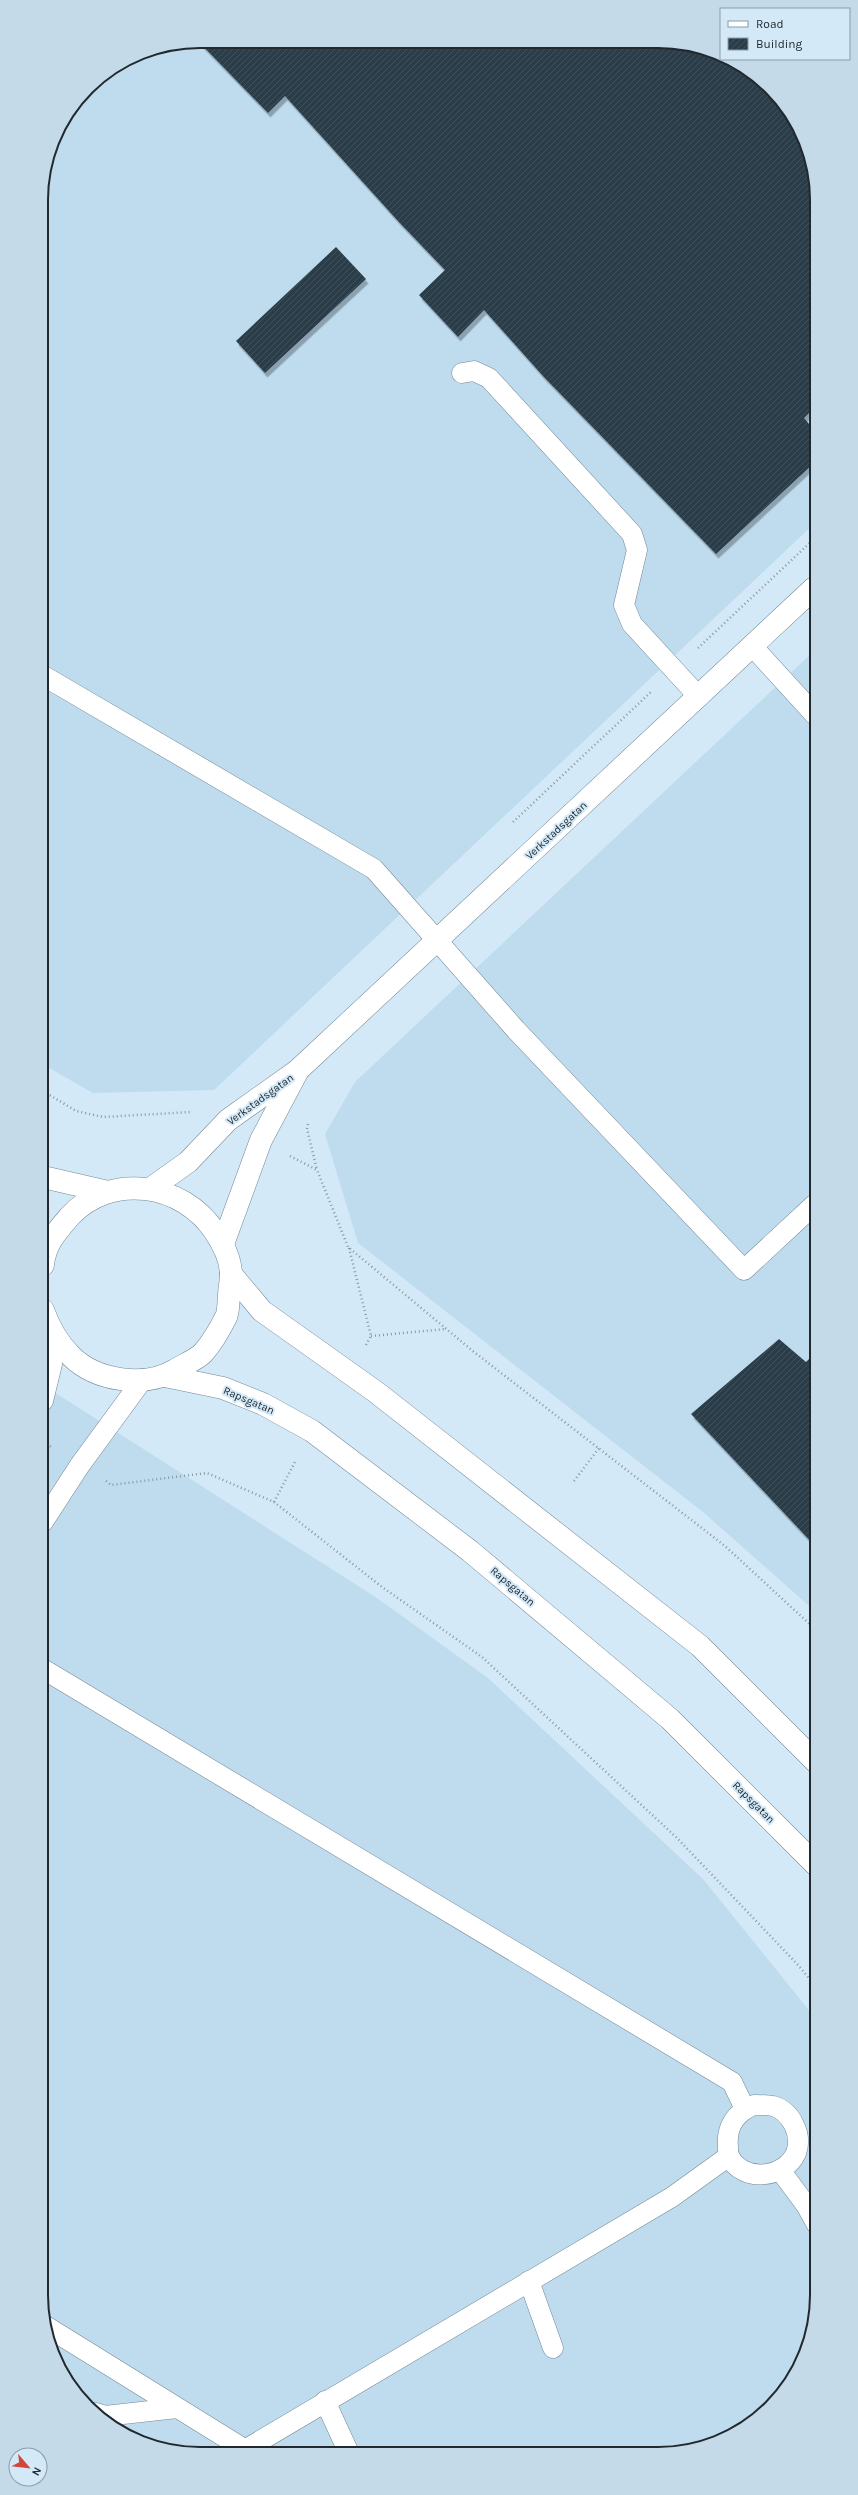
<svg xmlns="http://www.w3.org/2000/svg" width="858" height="2495" font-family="Karla,sans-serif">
  <defs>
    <pattern id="building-hatch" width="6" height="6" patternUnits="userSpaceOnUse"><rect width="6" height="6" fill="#2c3d4a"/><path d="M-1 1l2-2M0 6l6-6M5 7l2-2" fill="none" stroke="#42505c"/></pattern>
    <filter id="shadow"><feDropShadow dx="2.5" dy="4.5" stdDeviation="0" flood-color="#0004"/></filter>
  </defs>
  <rect width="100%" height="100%" fill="#d3e9f8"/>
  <g fill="#bfdcef">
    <polygon points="200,41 689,44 721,59 737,62 770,88 796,121 814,169 814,524 214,1090 93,1093 42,1064 41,190 58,130 95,81 140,53"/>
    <polygon points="815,650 816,1612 703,1512 358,1243 325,1134 355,1082"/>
    <polygon points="43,1385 377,1598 488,1678 703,1879 816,2019 817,2305 805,2355 778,2400 737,2433 689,2451 170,2451 130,2437 88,2407 62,2374 44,2326"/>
  </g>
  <g fill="url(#building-hatch)" filter="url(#shadow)">
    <polygon points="198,41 689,44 721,56 721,59 737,62 770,88 796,121 814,169 814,408 804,418 814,430 814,463 716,554 543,376 484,310 458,337 419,295 445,270 398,221 285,96 268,113"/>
    <polygon points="336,247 366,279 265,373 236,341"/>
    <polygon points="779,1339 806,1362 815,1353 816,1547 691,1414"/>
  </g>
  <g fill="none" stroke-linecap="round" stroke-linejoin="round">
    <defs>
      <g id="service">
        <polyline points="462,373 474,371 489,378 632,534 637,550 624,605 632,624 699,697"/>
        <polyline points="753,647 815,715"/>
        <polyline points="42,675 374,869 516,1030 744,1270 815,1204"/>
        <polyline points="43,1401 52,1364 48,1325"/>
        <polyline points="43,1522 80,1465 143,1379"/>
        <polyline points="43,1669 732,2082 745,2109"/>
        <path d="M754 2105C760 2105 767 2105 773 2106 791 2111 803 2135 796 2153 784 2180 741 2182 729 2156 728 2154 728 2150 728 2147 726 2127 736 2112 754 2105Z"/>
        <polyline points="780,2170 806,2205 817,2225"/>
        <polyline points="529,2281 553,2348"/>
        <polyline points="44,2325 244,2449"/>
        <polyline points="325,2401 348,2451"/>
        <polyline points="96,2413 105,2416 177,2408"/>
        <polyline points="243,2451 672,2197 729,2156"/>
      </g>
      <g id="minor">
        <polyline points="150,1189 188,1162 228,1120 297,1071 814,588"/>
        <polyline points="223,1244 261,1140 296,1074"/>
      </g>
      <g id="tertiary">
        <polyline points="43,1177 108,1192"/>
        <path d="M43 1265C45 1244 56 1232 70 1216 111 1172 183 1183 215 1232 223 1244 231 1260 231 1275 231 1281 229 1289 229 1296 228 1302 229 1311 226 1317 221 1327 211 1344 203 1353 196 1360 183 1365 175 1370 145 1388 96 1381 71 1356 57 1342 49 1327 43 1310"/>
        <polyline points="231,1274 262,1311 376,1392 700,1646 816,1762"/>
        <polyline points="165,1376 223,1388 263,1404 312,1431 470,1551 670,1719 816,1865"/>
      </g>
    </defs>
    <use href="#service" stroke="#738795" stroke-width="21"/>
    <use href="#minor" stroke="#738795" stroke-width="23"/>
    <use href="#tertiary" stroke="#738795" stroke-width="23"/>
    <g stroke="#8898a3" stroke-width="2.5" stroke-dasharray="1 3" stroke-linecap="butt">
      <polyline points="698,648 814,539"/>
      <polyline points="513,822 652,691"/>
      <polyline points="43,1091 76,1111 103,1117 191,1112"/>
      <polyline points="308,1124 307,1129 317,1170"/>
      <polyline points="290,1156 317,1170 348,1247 474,1352 725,1546 816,1630"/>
      <polyline points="349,1248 371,1336 366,1345"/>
      <polyline points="371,1336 446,1329"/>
      <polyline points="43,1442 53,1448"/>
      <polyline points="106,1481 111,1485 207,1473 274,1502 382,1587 482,1657 676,1837 799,1966 816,1987"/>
      <polyline points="574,1481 599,1448"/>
      <polyline points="274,1502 296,1460"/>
    </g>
    <use href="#service" stroke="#fff" stroke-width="20"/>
    <use href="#minor" stroke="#fff" stroke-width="22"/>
    <use href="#tertiary" stroke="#fff" stroke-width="22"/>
  </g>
  <g text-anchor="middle" stroke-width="4" stroke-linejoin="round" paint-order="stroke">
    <g font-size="11" fill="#21292f" stroke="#d3e9f8">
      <text transform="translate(556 830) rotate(-43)" y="4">Verkstadsgatan</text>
      <text transform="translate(260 1099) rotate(-36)" y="4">Verkstadsgatan</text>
      <text transform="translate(249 1400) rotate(23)" y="4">Rapsgatan</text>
      <text transform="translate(513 1586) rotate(40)" y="4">Rapsgatan</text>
      <text transform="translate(754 1802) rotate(45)" y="4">Rapsgatan</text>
    </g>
  </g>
  <path d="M0 0H858V2495H0ZM200 48H658A152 152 0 0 1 810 200V2295A152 152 0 0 1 658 2447H200A152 152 0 0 1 48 2295V200A152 152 0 0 1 200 48Z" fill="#c5dae8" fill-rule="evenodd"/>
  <path fill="none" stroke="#21292f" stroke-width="2" d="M200 48H658A152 152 0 0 1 810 200V2295A152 152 0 0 1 658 2447H200A152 152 0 0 1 48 2295V200A152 152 0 0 1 200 48Z"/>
  <rect x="720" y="8" width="130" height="52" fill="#d3e9f8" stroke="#8c9ca8"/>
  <rect x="728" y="21" width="20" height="6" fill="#ffffff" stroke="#8c9ca8"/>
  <text x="756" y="28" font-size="12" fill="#21292f">Road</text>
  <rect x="728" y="38" width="20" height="12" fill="url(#building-hatch)" stroke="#8c9ca8"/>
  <text x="756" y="48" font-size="12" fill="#21292f">Building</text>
  <g transform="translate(28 2467) rotate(118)"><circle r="19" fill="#d3e9f8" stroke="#8c9ca8"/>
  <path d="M0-3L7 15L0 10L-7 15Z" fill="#d34538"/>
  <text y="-6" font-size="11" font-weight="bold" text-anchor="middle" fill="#21292f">N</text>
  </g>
</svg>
